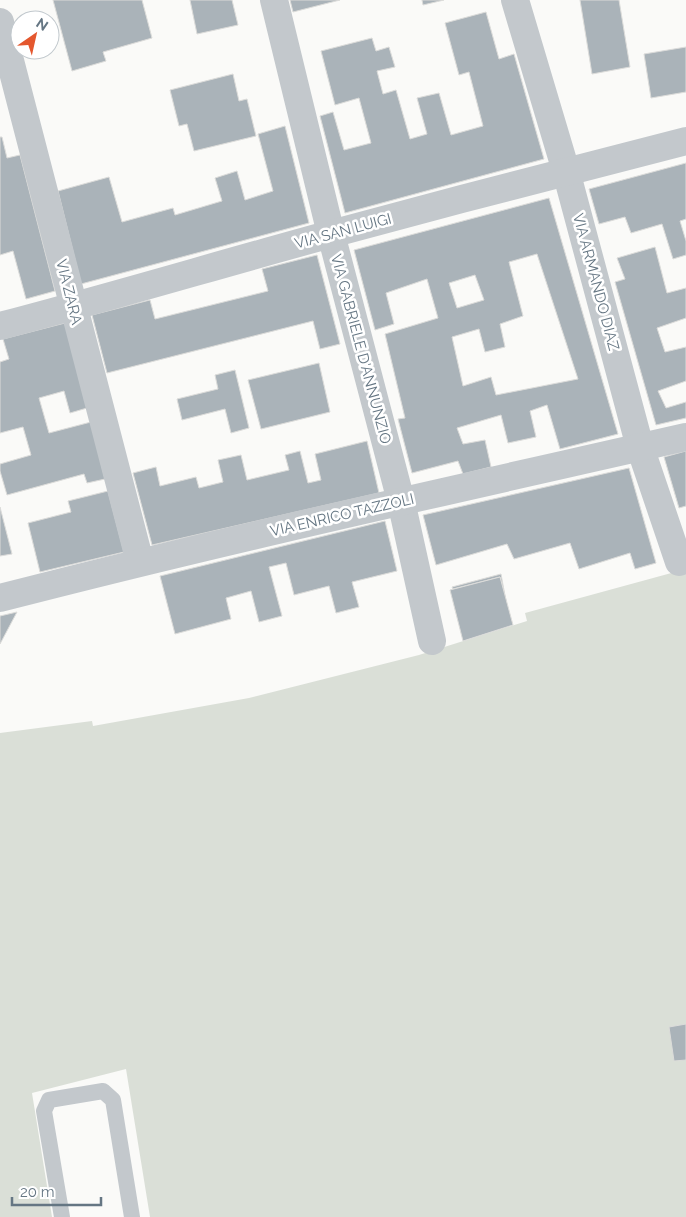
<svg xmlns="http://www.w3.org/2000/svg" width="686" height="1217" font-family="Raleway,sans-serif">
  <rect width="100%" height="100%" fill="#fafaf8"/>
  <polygon fill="#dadfd7" points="686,569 686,1217 150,1217 126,1069 32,1093 52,1217 0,1217 0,733 92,721 93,726 249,698 419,655 527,621 525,613"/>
  <g fill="#aab3b9" stroke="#dcdcda" fill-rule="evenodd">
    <polygon points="53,0 142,0 152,38 103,52 106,61 72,71"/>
    <polygon points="190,0 232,0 238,25 197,34"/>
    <polygon points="290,0 340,0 293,12"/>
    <polygon points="422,0 444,0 423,5"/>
    <polygon points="580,0 619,0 630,67 592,74"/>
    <polygon points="486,12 499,59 514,54 544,159 345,213 320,116 333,112 344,150 371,143 359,98 335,105 321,51 372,38 376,51 389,47 395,67 377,71 383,94 396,90 410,139 427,134 417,98 439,93 451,135 483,126 469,72 459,75 445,23"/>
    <polygon points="686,47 686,92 651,98 644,54"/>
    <polygon points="233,74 239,101 247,99 256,136 194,151 187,124 179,126 170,90"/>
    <polygon points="285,126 309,223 81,284 58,191 109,177 122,222 173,208 175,215 222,201 215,178 237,171 245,200 273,191 258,134"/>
    <polygon points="0,137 2,137 7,158 20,155 55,291 26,299 13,251 0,255"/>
    <polygon points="686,163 686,219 680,221 686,241 686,255 673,259 662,224 631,233 625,217 599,224 589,189"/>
    <path d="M549 198 618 434 560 449 547 405 530 411 536 437 508 443 501 415 457 428 463 444 485 440 491 467 463 474 458 461 412 473 398 419 405 418 385 334 438 318 427 279 386 293 394 324 375 330 354 250ZM537 254 578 379 496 395 491 377 463 386 452 337 479 329 485 352 505 347 500 324 523 316 509 262ZM475 275 484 300 457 308 449 283Z"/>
    <polygon points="655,247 667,293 686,288 686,318 657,328 665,352 686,347 686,381 658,391 666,408 686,402 686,418 656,425 615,282 625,279 617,258"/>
    <polygon points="317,255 340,344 320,349 313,321 107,373 92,315 150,300 155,319 268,291 262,269"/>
    <polygon points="65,323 87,408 70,413 64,391 39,398 49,433 91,422 105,479 87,483 84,474 7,495 0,471 0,464 31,455 23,427 0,433 0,362 9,359 3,339"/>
    <polygon points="319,363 330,412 261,429 248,380"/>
    <polygon points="235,370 249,428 231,433 225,409 182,420 177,399 218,389 215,375"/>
    <polygon points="367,441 379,493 152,545 133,473 156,467 160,486 196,477 199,488 223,482 218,460 241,455 247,480 289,470 285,455 300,451 308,483 321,480 315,454"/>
    <polygon points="686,451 686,506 679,508 664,457"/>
    <polygon points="629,468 656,563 635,569 630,553 579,569 570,543 514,559 507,544 436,565 423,515"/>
    <polygon points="108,491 124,552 40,572 28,523 71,512 68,501"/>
    <polygon points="0,507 12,554 0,556"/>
    <polygon points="385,521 397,571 352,582 359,607 336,613 329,586 294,595 286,563 269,567 282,616 259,622 251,591 226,598 231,619 175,634 160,576"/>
    <polygon points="501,574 506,601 500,577 453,589 452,587"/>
    <polygon points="500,577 513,625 463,641 450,590"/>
    <polygon points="17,612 0,644 0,616"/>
    <polygon points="686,1024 686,1060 674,1061 669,1027"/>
  </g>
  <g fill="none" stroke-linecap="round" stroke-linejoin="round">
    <polyline stroke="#c3c8cc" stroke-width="16" points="62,1217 44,1111 49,1100 103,1091 113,1100 132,1217"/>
    <g stroke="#c3c8cc" stroke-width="28">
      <polyline points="274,0 331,234 401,501 432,641"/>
      <polyline points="515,0 566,171 640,447 679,562"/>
      <polyline points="0,22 140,562"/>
      <path d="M0 326C111 297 221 264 331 234 449 202 568 171 686 141"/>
      <path d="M0 598C228 539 457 489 686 437"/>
    </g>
  </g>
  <g text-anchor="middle" stroke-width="5" stroke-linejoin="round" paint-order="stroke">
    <g font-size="15" fill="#657683" stroke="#fff">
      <text transform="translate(343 231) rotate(-15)" y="5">VIA SAN LUIGI</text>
      <text transform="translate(596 282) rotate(75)" y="5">VIA ARMANDO DIAZ</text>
      <text transform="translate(69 292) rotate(76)" y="5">VIA ZARA</text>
      <text transform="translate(361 349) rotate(75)" y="5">VIA GABRIELE D'ANNUNZIO</text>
      <text transform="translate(342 515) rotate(-13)" y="5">VIA ENRICO TAZZOLI</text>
    </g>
  </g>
  <g transform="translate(35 35) rotate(34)"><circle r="24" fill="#ffffff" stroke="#c1c8cd"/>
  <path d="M0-4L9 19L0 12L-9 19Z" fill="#e4572e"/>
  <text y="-8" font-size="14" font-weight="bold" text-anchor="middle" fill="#657683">N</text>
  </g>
  <path d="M12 1197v8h89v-8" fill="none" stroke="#657683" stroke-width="2.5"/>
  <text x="20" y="1197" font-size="15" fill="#657683" stroke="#ffffff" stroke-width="4" paint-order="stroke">20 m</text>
</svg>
